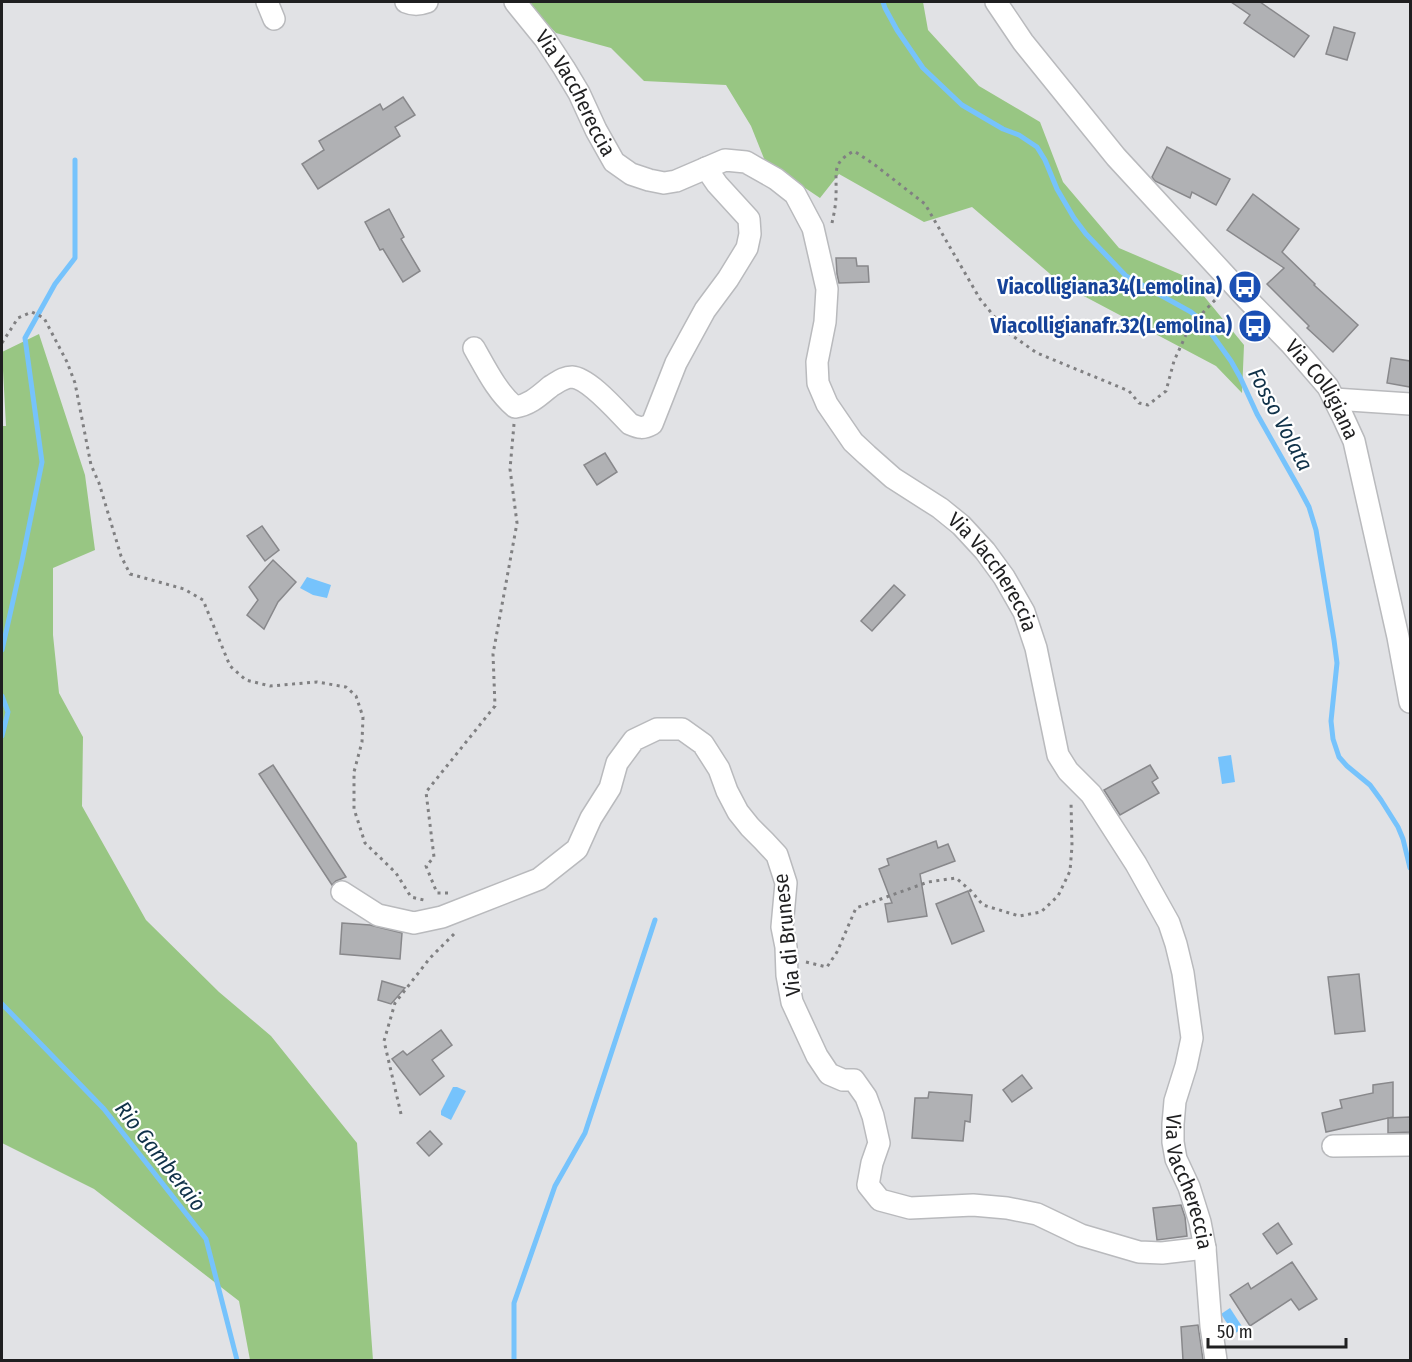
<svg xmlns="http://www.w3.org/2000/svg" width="1412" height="1362" font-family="'Fira Sans Condensed',sans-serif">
  <rect width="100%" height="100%" fill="#e1e2e5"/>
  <g fill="#98c683">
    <polygon points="527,2 923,2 928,30 979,86 1040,122 1063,182 1119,248 1189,278 1244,345 1242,393 1216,366 1063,285 972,207 924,222 839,174 820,198 765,161 751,126 726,85 644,81 611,48 556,33"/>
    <polygon points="39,334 85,475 95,550 53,568 53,635 59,693 83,737 82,806 146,920 219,992 271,1036 357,1143 373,1360 250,1360 239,1301 94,1189 2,1143 2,426 6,426 2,352"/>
  </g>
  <g fill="#76c3fc">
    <polygon points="307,577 331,585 327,598 313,595 300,588"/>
    <polygon points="1231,755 1235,782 1222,784 1218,757"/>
    <polygon points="453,1087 457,1087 466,1091 451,1120 441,1115 441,1111"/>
    <polygon points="1230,1308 1243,1328 1234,1334 1221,1314"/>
  </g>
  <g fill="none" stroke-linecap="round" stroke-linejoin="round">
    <g stroke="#76c3fc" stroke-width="5">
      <polyline points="883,2 885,8 897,30 923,68 962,105 1003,129 1019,135 1037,147 1045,160 1057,189 1074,218 1086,234 1126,276 1191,312 1203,322 1231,361 1240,377 1257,414 1300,490 1309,507 1316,530 1334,640 1337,663 1331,721 1333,739 1339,757 1347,766 1370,785 1381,800 1398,827 1403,839 1410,868"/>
      <polyline points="2,650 22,561 42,462 25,338 55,284 75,258 75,160"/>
      <polyline points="2,696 8,712 2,736"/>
      <polyline points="2,1004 104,1109 206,1239 237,1360"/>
      <polyline points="514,1360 514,1303 555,1186 585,1133 655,920"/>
    </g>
  </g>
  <g fill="#b0b1b4" stroke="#88888b" stroke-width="1.5">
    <polygon points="1231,2 1260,2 1309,36 1294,57 1244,23 1250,15"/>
    <polygon points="1334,27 1355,33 1347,60 1326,54"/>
    <polygon points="403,97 415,115 395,127 400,136 318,189 302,164 324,150 319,141 380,104 383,110"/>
    <polygon points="1167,147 1230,179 1216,205 1192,192 1190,198 1155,181 1152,177"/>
    <polygon points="1253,194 1299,229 1282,252 1315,284 1314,285 1358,325 1333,352 1307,328 1309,326 1267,284 1284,268 1227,230"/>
    <polygon points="389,209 404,237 401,239 420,271 403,282 383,249 380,250 365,222"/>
    <polygon points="836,258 856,258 857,266 868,266 869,282 839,283 837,274"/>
    <polygon points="1391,358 1410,361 1410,387 1387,383"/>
    <polygon points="605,453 617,472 597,485 584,465"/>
    <polygon points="262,526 279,550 265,561 247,536"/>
    <polygon points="273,560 296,582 278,602 264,629 247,615 258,600 249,587"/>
    <polygon points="894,585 905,595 872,631 861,621"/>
    <polygon points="273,765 346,877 336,881 332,885 259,774"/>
    <polygon points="1150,765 1158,778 1152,782 1159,793 1120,815 1104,790"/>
    <polygon points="936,841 938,848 948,844 955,861 920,874 927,916 888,922 885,904 892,903 879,869 889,865 887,859"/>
    <polygon points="968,891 984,931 952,944 936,904"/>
    <polygon points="342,923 370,925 402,933 400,959 340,954"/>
    <polygon points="1359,974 1365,1031 1335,1034 1328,977"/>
    <polygon points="382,981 405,988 391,1004 378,1000"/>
    <polygon points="441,1030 452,1045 432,1060 444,1076 420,1095 392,1059 403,1051 407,1055"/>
    <polygon points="1022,1075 1032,1088 1012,1102 1003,1090"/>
    <polygon points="1393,1082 1393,1117 1326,1132 1322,1113 1342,1108 1340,1100 1373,1093 1373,1085"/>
    <polygon points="929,1092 972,1095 970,1122 965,1121 963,1141 912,1138 915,1098 928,1098"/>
    <polygon points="1410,1117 1410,1132 1388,1133 1388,1118"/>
    <polygon points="430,1131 442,1144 429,1156 417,1143"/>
    <polygon points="1181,1205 1185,1217 1187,1236 1157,1240 1153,1208"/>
    <polygon points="1278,1223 1292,1244 1277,1254 1263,1234"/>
    <polygon points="1292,1262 1317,1299 1299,1310 1291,1299 1250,1326 1230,1295 1248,1283 1251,1289"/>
    <polygon points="1198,1325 1203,1360 1183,1360 1181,1327"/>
  </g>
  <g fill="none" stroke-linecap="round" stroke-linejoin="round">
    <defs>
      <g id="minor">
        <polyline points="267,2 274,19"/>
        <path d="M406 2C413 5 419 5 427 2"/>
        <path id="s1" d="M515 2 545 39 564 68 579 93 596 130 614 162 631 174 649 180 664 183 676 181 725 160 746 162 776 179 795 194 813 228 827 289 825 322 817 362 818 383 827 404 853 442 867 455 893 478 940 508 961 525 985 551 1004 577 1024 612 1036 648 1058 755 1068 771 1091 794 1136 864 1169 923 1176 944 1183 973 1192 1038 1186 1066 1175 1101 1173 1124V1142L1176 1159 1189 1187 1200 1222 1205 1248 1211 1326 1216 1360"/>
        <path id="s2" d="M996 2 1023 42 1116 157 1247 299 1290 343 1322 380 1328 387 1343 417 1354 441 1398 637 1410 702"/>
        <path d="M474 348C486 369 497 392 515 407 530 405 540 395 551 386 558 382 564 377 572 377 589 378 618 412 630 424 639 428 643 429 652 424L676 363 705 310 728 279 747 248 750 234 749 219 717 184 706 168"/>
        <polyline points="1334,399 1410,404"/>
        <polyline points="342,892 378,915 414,923 442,917 539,879 577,849 591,818 610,788 617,763 634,740 657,729 682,729 703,744 719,769 727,791 738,812 750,827 764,841 777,855 786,883 782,927 786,947 787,975 792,1002 817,1056 829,1074 843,1080 854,1080 866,1097 873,1116 879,1143 872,1163 868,1185 880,1200 910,1208 973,1205 1007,1208 1037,1214 1081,1235 1139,1252 1162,1253 1205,1248"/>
        <polyline points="1333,1146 1410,1145"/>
      </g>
    </defs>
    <use href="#minor" stroke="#b9babd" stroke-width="24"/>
    <g stroke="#808082" stroke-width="3" stroke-dasharray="3 4.5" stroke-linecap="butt">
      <path d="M832 223C834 214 836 204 836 195 837 172 831 163 854 151L875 165 925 204 980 299 1007 332 1037 353 1129 391 1139 403 1148 405 1166 391 1174 361 1190 326 1218 297"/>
      <polyline points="2,343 18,318 32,312 44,318 67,362 75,383 91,465 99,483 121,556 130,574 184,589 203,600 230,666 246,680 270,686 317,682 346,687 356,696 363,717 362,742 354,772 354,809 365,843 396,873 411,897 424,900"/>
      <polyline points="448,893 437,893 426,866 434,857 426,792 495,706 493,654 517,523 510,469 514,424"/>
      <polyline points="806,962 827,967 837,952 856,908 928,882 956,878 971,891 983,905 1019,916 1041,912 1058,896 1070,871 1072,846 1071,802"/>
      <polyline points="401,1114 384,1041 395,1003 430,958 454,934"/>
    </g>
    <use href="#minor" stroke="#fff" stroke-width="21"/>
  </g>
  <defs>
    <symbol id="bus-disc" viewBox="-11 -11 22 22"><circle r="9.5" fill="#1a4fb4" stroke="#fff"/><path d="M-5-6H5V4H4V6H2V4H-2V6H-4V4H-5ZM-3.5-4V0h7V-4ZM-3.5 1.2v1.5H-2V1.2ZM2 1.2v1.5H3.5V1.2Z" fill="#fff"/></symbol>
  </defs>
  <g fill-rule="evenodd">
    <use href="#bus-disc" x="1226" y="268" width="38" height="38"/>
    <use href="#bus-disc" x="1236" y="307" width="38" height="38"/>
  </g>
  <g text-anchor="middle" stroke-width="4.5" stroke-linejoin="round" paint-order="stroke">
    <g font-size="21" fill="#1f1f20" stroke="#fff">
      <text dy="7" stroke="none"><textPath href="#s1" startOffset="110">Via Vacchereccia</textPath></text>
      <text dy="7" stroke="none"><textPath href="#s2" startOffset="508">Via Colligiana</textPath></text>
      <text dy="7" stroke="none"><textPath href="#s1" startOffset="848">Via Vacchereccia</textPath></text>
      <text transform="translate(787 935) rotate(-96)" y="7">Via di Brunese</text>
      <text dy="7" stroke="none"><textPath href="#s1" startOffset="1514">Via Vacchereccia</textPath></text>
    </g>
    <g font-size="21" font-weight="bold" fill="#164399" stroke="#fff" text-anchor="end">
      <text x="1222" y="294">Viacolligiana34(Lemolina)</text>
      <text x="1232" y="333">Viacolligianafr.32(Lemolina)</text>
    </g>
    <g font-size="22" font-style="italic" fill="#103249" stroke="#fff">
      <text transform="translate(1281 419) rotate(62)" y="8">Fosso Volata</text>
      <text transform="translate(161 1156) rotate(52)" y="8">Rio Gamberaio</text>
    </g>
  </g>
  <rect width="1412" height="1362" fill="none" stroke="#1f1f20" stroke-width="6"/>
  <path d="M1208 1338v9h138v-9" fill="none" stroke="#1f1f20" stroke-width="3"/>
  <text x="1217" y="1338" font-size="18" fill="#1f1f20" stroke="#ffffff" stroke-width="4.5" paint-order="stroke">50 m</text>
</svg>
